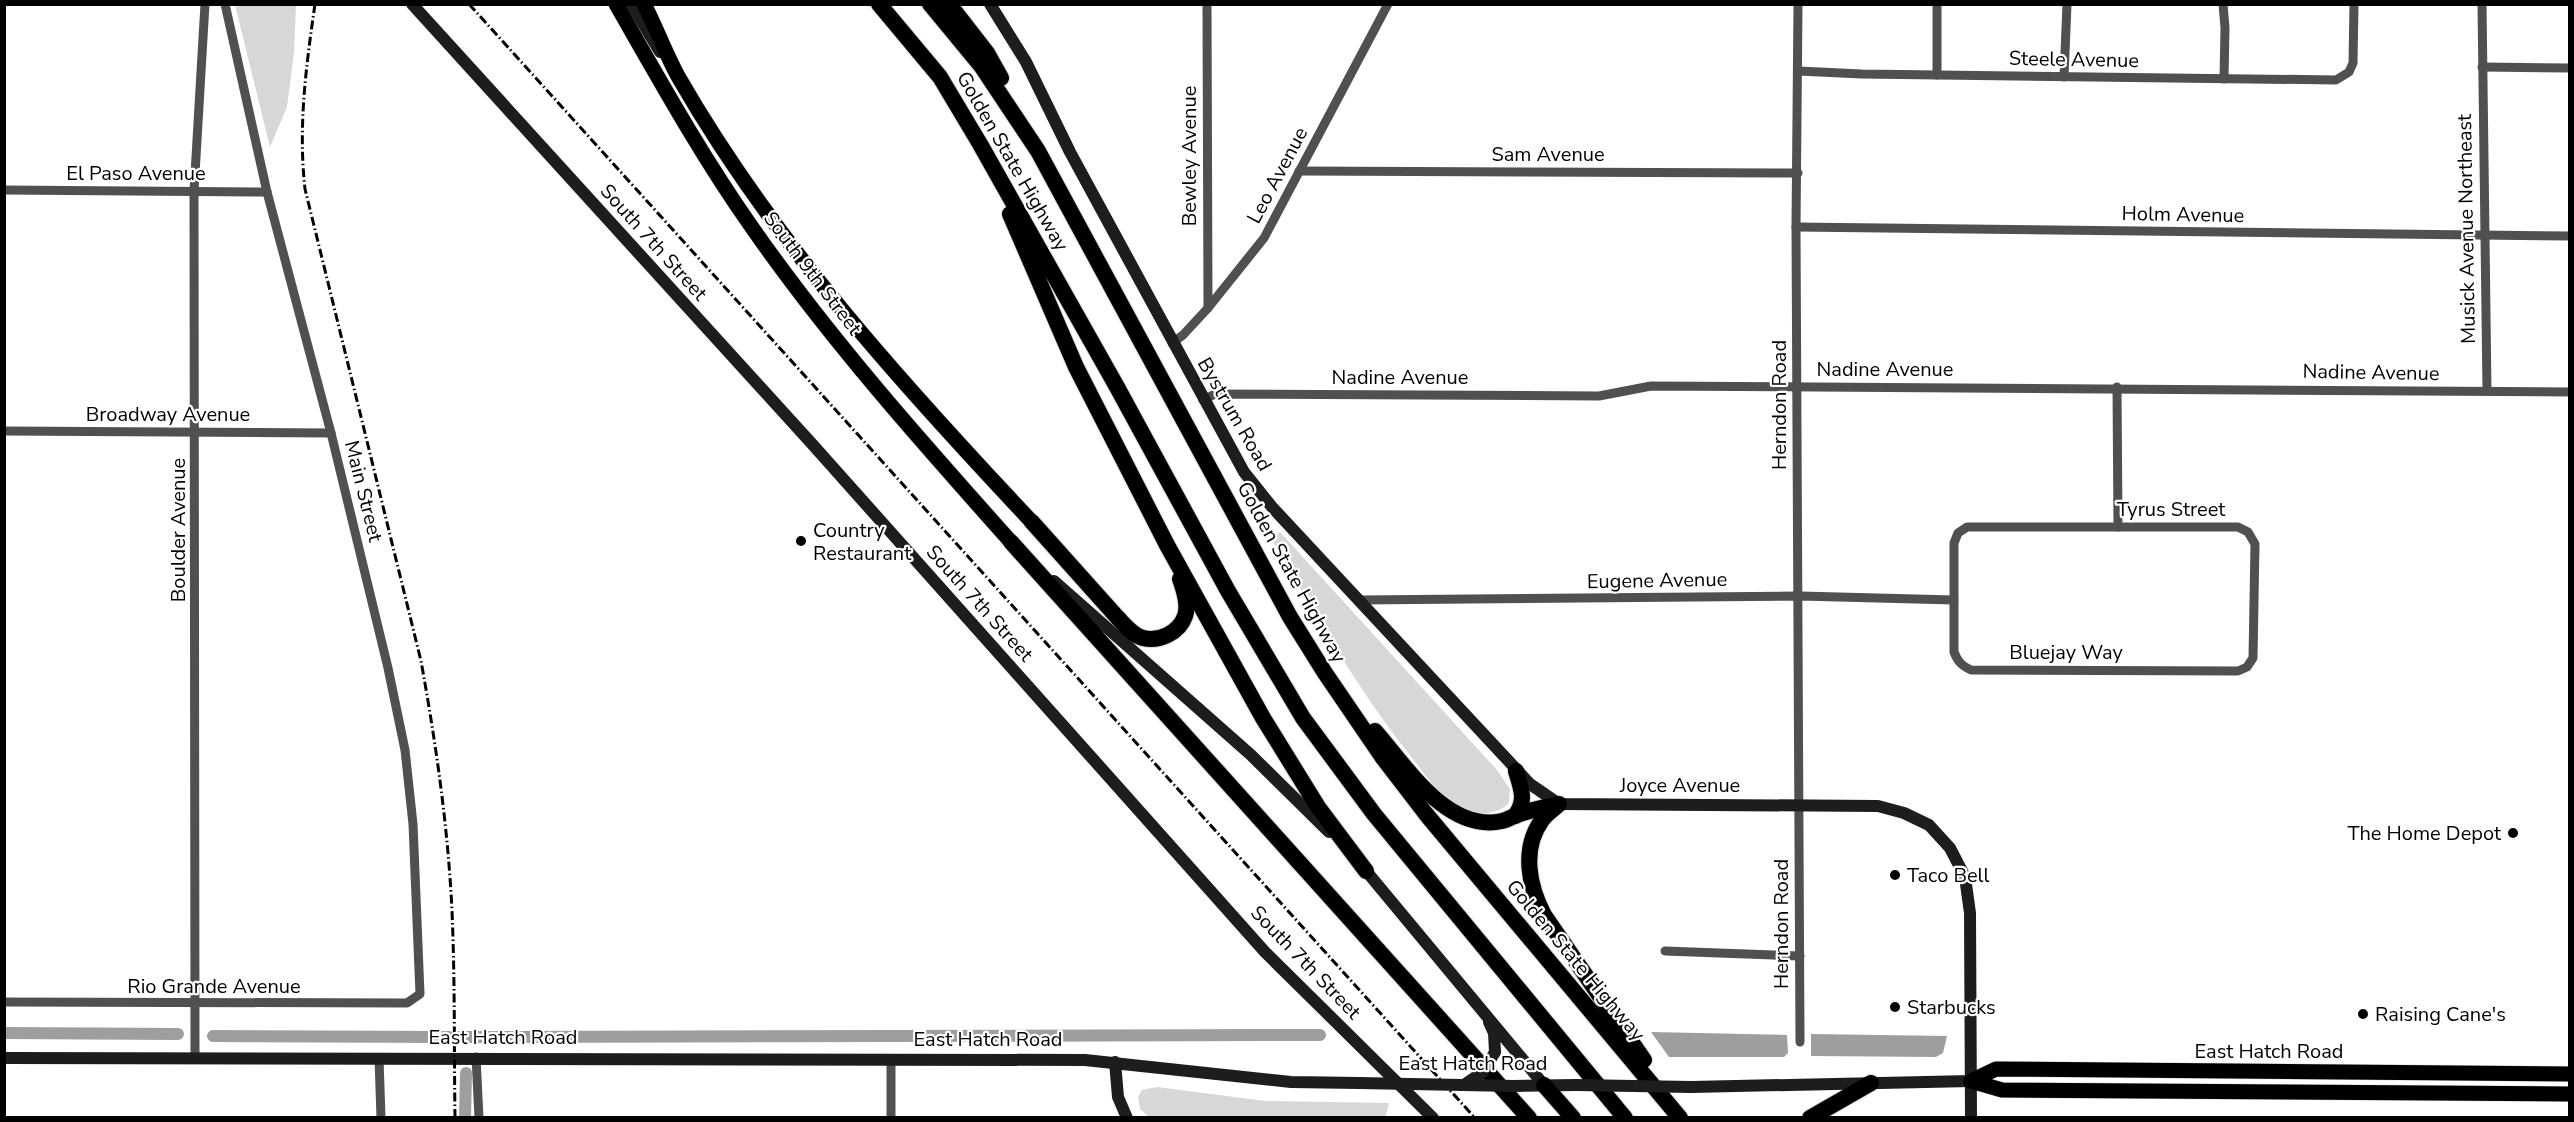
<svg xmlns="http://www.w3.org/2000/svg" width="2574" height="1122" font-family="'Nunito Sans',sans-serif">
  <rect width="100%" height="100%" fill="#fff"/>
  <g fill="#d7d7d7">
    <polygon points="235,5 296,5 294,52 287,107 270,147"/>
    <path d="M1280 532 1497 770 1510 789 1509 803C1494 818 1467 815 1451 802 1434 789 1422 770 1409 754 1356 687 1314 612 1271 538Z"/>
    <polygon points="1157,1087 1265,1101 1389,1103 1385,1118 1149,1117 1140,1109 1138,1097 1142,1090"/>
  </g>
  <g fill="#9e9e9e">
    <polygon points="1651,1032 1787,1035 1788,1053 1784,1057 1669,1057"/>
    <polygon points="1811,1034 1947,1036 1943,1053 1936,1057 1811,1056"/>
  </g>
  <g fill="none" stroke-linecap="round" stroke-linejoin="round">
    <g stroke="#9e9e9e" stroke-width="12">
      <polyline points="4,1033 178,1034"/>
      <polyline points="213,1036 449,1037"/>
      <polyline points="460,1037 1320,1035"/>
      <polyline points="465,1118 466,1073"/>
    </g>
    <defs>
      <g id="primary">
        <path d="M616 4C659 79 701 155 751 226 829 338 920 440 1011 542"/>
        <path d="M644 4C657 29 666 55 679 78 774 243 903 385 1032 522"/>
        <polyline points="1971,1081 1996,1069 2570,1074"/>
        <polyline points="1971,1081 2002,1090 2570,1094"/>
      </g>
      <g id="highway">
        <polyline points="879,4 940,77 980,144 1117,387 1228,591 1303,718 1374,814 1625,1118"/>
        <polyline points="930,4 982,67 1038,151 1290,617 1325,673 1383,758 1426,814 1680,1118"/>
        <polyline points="949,4 987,53 1001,78"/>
        <polyline points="1010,214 1076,367 1167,545 1263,718 1318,807 1366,871"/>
        <path d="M1032 522 1117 617C1125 625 1132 635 1143 638 1159 642 1179 633 1185 616 1189 605 1184 590 1180 579"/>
        <polyline points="1011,542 1529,1118"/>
        <path d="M1375 731C1406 766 1447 833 1502 821 1507 820 1511 817 1515 816 1528 810 1542 808 1556 805"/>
        <path d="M1559 804C1554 809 1546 814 1542 820 1521 849 1529 887 1544 915L1644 1060"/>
        <path d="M1515 816C1527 800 1521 789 1516 771"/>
        <polyline points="1544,1085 1573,1118"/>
        <polyline points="1810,1118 1871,1083"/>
      </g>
    </defs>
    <use href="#primary" stroke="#dbdbdb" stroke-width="16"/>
    <use href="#highway" stroke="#dbdbdb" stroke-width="18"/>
    <g stroke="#505050" stroke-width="9">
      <polyline points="1207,4 1208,308"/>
      <polyline points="1798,4 1796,227 1800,1042"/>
      <polyline points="2223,4 2225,28 2224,79"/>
      <polyline points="2482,4 2487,391"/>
      <polyline points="2482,67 2570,68"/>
      <polyline points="1798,71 1862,74 2336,80 2349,72 2353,63 2354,4"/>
      <polyline points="1937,75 1937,4"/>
      <polyline points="2064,77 2067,4"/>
      <polyline points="1299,171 1798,173"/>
      <polyline points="4,190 267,192"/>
      <polyline points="1796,227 2570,236"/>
      <polyline points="1172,343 1183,335 1208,308 1264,238 1388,4"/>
      <polyline points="2117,387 2118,527"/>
      <polyline points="1203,400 1215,394 1599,396 1651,386 2570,392"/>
      <polyline points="4,431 331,433"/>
      <path d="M1967 527H2238L2248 532 2255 544 2253 658 2247 667 2238 671 1971 670C1962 666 1958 662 1954 652V543L1958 533Z"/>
      <polyline points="1360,600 1800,596 1954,600"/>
      <polyline points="1665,951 1800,956"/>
      <polyline points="4,1002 407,1003 420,994 413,824 405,750 388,668 331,433 267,192 225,4"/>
      <polyline points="195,1057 194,191 205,4"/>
      <polyline points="476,1057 479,1118"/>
      <polyline points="379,1058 381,1118"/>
      <polyline points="891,1061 891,1118"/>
    </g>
    <g stroke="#1d1d1d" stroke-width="12">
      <polyline points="412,4 813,445 1265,952 1433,1118"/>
      <polyline points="631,4 660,52"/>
      <polyline points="990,4 1026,62 1070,152 1244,472 1272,507 1530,784 1559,804 1878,806 1904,813 1929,825 1950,848 1965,877 1970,913 1971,1118"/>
      <polyline points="1054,581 1251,755 1329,832"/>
      <polyline points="1362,866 1544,1085"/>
      <polyline points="1489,1022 1494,1033 1495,1052"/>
      <polyline points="4,1058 1085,1060 1291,1082 1359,1083"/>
      <polyline points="1115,1062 1118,1097 1127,1118"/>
      <polyline points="1514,1086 1576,1085"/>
      <polyline points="1691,1087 1971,1081"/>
    </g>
    <use href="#primary" stroke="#000" stroke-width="15"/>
    <use href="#highway" stroke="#000" stroke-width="16"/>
    <g stroke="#000" stroke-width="3" stroke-dasharray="9 3 1.5 3" stroke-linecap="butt">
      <path d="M315 4C306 67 298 126 305 189L421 661C436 744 448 827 452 911 455 980 454 1049 455 1118"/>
      <polyline points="469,4 1475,1118"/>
    </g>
    <g stroke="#1d1d1d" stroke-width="12">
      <polyline points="1359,1083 1514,1086"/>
      <polyline points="1464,1085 1483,1072 1495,1052"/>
      <polyline points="1576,1085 1691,1087"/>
    </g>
  </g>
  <g fill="#000" stroke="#fff" stroke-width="2">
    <circle cx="801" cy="541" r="6"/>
    <circle cx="2513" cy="833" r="6"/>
    <circle cx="1895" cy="875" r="6"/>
    <circle cx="1895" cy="1007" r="6"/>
    <circle cx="2363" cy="1014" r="6"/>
  </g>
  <g text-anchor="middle" stroke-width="4.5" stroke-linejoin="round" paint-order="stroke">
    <g font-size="20" fill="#000" stroke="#fff">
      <text transform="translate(2074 59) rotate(1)" y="7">Steele Avenue</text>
      <text x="1548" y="161">Sam Avenue</text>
      <text transform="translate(1189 156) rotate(-90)" y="7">Bewley Avenue</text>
      <text transform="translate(1013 161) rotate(60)" y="7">Golden State Highway</text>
      <text x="136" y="180">El Paso Avenue</text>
      <text transform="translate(1277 175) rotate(-62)" y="7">Leo Avenue</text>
      <text transform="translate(2183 214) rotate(1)" y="7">Holm Avenue</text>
      <text transform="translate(2466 229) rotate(-91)" y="7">Musick Avenue Northeast</text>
      <text transform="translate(654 242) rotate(48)" y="7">South 7th Street</text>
      <text transform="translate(813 273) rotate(53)" y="7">South 9th Street</text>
      <text x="1885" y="376">Nadine Avenue</text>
      <text transform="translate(2371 372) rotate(1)" y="7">Nadine Avenue</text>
      <text x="1400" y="384">Nadine Avenue</text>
      <text transform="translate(1779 405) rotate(-90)" y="7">Herndon Road</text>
      <text x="168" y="421">Broadway Avenue</text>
      <text transform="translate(1235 414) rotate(60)" y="7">Bystrum Road</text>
      <text transform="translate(364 491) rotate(76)" y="7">Main Street</text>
      <text x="2171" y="516">Tyrus Street</text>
      <text transform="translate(178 530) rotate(-90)" y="7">Boulder Avenue</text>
      <text transform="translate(1292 572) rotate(61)" y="7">Golden State Highway</text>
      <text transform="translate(1657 580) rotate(-1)" y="7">Eugene Avenue</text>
      <text transform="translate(980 603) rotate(48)" y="7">South 7th Street</text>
      <text x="2066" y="659">Bluejay Way</text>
      <text x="1680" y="792">Joyce Avenue</text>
      <text transform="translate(1781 924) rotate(-90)" y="7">Herndon Road</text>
      <text transform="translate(1576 960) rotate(50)" y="7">Golden State Highway</text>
      <text transform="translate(1306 962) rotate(46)" y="7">South 7th Street</text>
      <text x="214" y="993">Rio Grande Avenue</text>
      <text x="503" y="1044">East Hatch Road</text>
      <text x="988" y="1046">East Hatch Road</text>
      <text x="2269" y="1058">East Hatch Road</text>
      <text x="1473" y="1070">East Hatch Road</text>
    </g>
    <g font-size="20" fill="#000" stroke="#fff" text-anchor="start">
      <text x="813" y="537">Country<tspan x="813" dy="23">Restaurant</tspan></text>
      <text x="2501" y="840" text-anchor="end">The Home Depot</text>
      <text x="1907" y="882">Taco Bell</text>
      <text x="1907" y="1014">Starbucks</text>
      <text x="2375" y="1021">Raising Cane's</text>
    </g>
  </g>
  <rect width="2574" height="1122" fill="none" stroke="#000000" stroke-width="12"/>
</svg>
